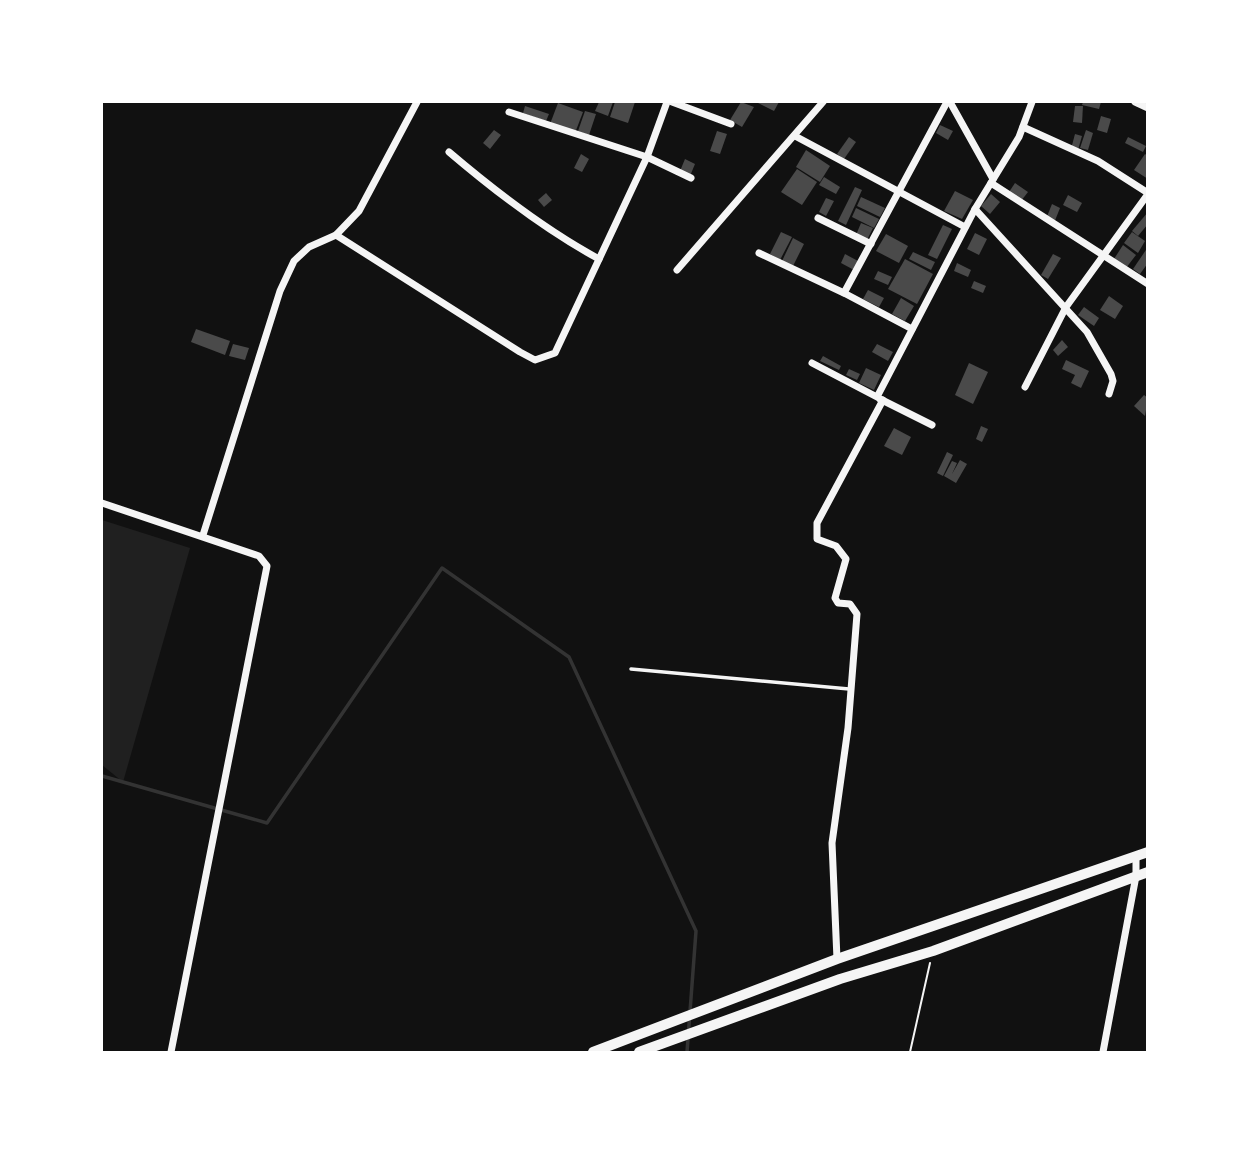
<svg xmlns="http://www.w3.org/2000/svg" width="1249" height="1154" font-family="'Open Sans',sans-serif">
  <rect width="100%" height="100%" fill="#111"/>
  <polygon fill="#202020" points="102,520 190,548 123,782 102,765"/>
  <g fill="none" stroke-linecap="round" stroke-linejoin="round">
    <polyline stroke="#333" stroke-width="3.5" points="102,776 267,823 442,568 569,657 696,931 687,1052"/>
  </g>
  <g fill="#4a4a4a">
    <polygon points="599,102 613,102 608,116 595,111"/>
    <polygon points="615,102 635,102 628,123 610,117"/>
    <polygon points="741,102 754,107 742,127 730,120"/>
    <polygon points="756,102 779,102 774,111"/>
    <polygon points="1083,102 1101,102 1099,109 1082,105"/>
    <polygon points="558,103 583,112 575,133 550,124"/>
    <polygon points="525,106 549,114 546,121 523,113"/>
    <polygon points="1075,106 1083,106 1082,123 1073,122"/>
    <polygon points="585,111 596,114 589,135 578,131"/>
    <polygon points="1101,116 1111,119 1107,133 1097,130"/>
    <polygon points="940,125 953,131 948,140 936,133"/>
    <polygon points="494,130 501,135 490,149 483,143"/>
    <polygon points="1086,130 1093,133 1088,150 1080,148"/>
    <polygon points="717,131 727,134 720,154 710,151"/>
    <polygon points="1075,134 1082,136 1078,150 1071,149"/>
    <polygon points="849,137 856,142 844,159 837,154"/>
    <polygon points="1128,137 1146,146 1143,152 1125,143"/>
    <polygon points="806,150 830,166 820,182 796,167"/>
    <polygon points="581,154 589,159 582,172 574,168"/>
    <polygon points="1145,154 1148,156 1148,179 1134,170"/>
    <polygon points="685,159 695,164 690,176 680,171"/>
    <polygon points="797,169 817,182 802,205 781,192"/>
    <polygon points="824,177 840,187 836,194 819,185"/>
    <polygon points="1015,183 1028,192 1021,201 1009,192"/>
    <polygon points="855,187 862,190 846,225 838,221"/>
    <polygon points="955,191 973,200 962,219 944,211"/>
    <polygon points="546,193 552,200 544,207 538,200"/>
    <polygon points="991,194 1000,202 990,214 981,206"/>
    <polygon points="1068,195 1082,203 1077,212 1063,205"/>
    <polygon points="861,197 885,208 880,217 857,206"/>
    <polygon points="826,198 834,201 826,216 819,212"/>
    <polygon points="1052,204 1060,208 1054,223 1046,219"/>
    <polygon points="856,208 879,219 874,228 852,217"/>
    <polygon points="1148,212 1148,224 1138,236 1132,231"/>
    <polygon points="861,223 873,228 867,240 856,235"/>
    <polygon points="943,225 952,229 937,259 928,255"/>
    <polygon points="781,232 792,237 780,260 770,254"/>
    <polygon points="1132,232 1145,241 1138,253 1124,243"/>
    <polygon points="975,233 987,239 979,255 967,249"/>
    <polygon points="886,234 908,246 899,263 876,251"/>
    <polygon points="793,238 804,244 793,266 782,261"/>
    <polygon points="1123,245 1136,255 1126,268 1114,259"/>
    <polygon points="1148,247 1148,263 1140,274 1133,269"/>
    <polygon points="913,252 935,262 931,270 909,259"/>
    <polygon points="845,254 858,261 854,270 841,263"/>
    <polygon points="1053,254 1061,258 1048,279 1041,275"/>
    <polygon points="905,259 933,274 917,304 888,289"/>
    <polygon points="957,263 971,270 968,277 954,271"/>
    <polygon points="878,271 892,277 888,285 874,279"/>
    <polygon points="974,281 986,286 983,293 971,288"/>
    <polygon points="868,290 884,298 879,307 863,299"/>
    <polygon points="1109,296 1123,306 1115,319 1100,310"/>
    <polygon points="901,298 914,306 905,321 892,314"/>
    <polygon points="1084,307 1099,318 1094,326 1078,315"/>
    <polygon points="196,329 230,341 225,355 191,342"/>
    <polygon points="1062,340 1068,347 1058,356 1053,350"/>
    <polygon points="233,344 249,348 245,360 229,356"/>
    <polygon points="877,344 893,352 888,361 872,352"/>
    <polygon points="823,356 841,366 839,370 820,361"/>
    <polygon points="1066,360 1089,371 1081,388 1071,383 1075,375 1062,369"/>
    <polygon points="969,363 988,372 973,404 955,395"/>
    <polygon points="866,368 881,375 874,390 859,383"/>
    <polygon points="849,369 860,374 857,380 846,375"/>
    <polygon points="1144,395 1148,398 1145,416 1134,406"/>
    <polygon points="981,426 988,429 982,442 976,439"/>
    <polygon points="894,428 911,437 902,455 884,446"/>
    <polygon points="947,452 953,455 943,476 937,473"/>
    <polygon points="960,460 967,464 956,483 944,476 952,461 957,463 952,474"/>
  </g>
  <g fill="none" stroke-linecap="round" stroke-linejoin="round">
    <polyline stroke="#f5f5f5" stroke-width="2" points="910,1052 930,963"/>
    <polyline stroke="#f5f5f5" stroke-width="3.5" points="631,669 849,689"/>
    <g stroke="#f5f5f5" stroke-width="7">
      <polyline points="672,102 731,124"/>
      <polyline points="950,102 993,179"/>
      <polyline points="1135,102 1148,108"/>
      <polyline points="509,112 647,157 691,178"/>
      <polyline points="1023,127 1098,161 1148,193"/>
      <polyline points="795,136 965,227"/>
      <path d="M449 152C496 192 545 230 599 259"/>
      <polyline points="991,183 1148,284"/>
      <polyline points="975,209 1087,332 1111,374 1113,381 1109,394"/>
      <polyline points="818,218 871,244"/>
      <polyline points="336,235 520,352 535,360 555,353 647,157 667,102"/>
      <polyline points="759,253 844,293"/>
      <polyline points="677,270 823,102"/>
      <polyline points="912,329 844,293 947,102"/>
      <polyline points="812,363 877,397 975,209 1019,137 1032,102"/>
      <polyline points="1025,387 1066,307 1148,194"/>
      <polyline points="880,399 932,425"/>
      <polyline points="102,503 259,556 267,566 171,1052"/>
      <polyline points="203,535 280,291 294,261 309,247 336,235 359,211 417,102"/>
      <polyline points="837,959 832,843 848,728 857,614 850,604 838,603 835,598 846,559 836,546 817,539 817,523 883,400"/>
      <polyline points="1103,1052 1136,876 1136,856"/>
    </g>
    <g stroke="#f5f5f5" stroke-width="10">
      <polyline points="593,1052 837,959 1148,852"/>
      <polyline points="639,1052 840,979 933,951 1148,872"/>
    </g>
  </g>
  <rect width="1249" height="1154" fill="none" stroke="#ffffff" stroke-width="206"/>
</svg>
